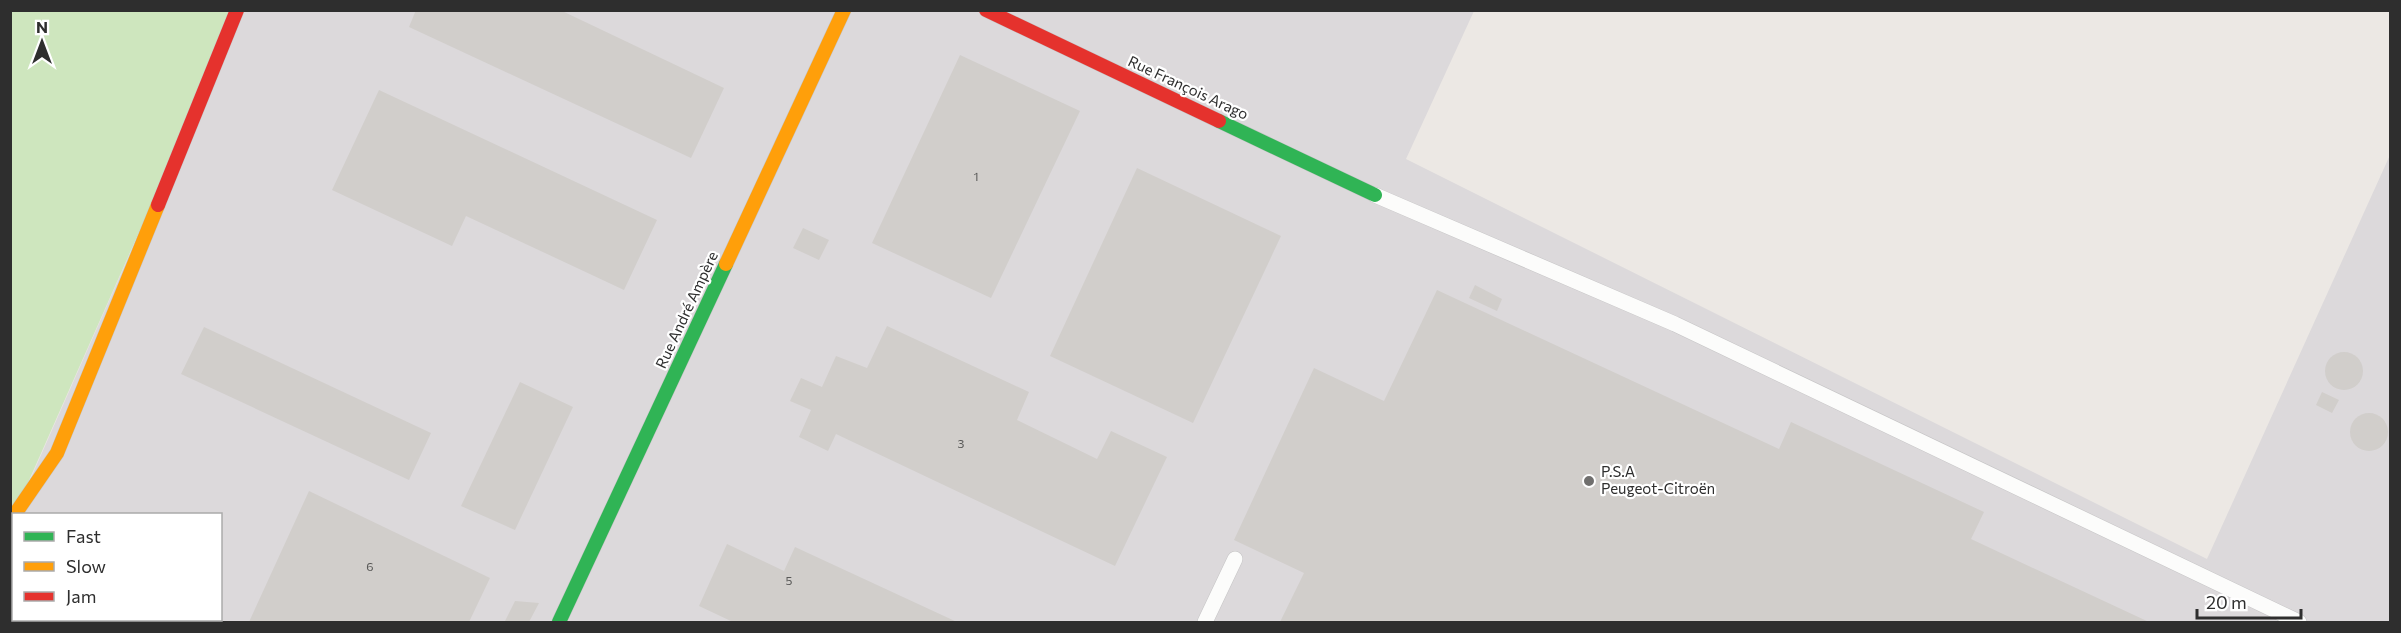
<svg xmlns="http://www.w3.org/2000/svg" width="2401" height="633" font-family="Commissioner,sans-serif">
  <rect width="100%" height="100%" fill="#ece8e4"/>
  <polygon fill="#dcd9db" points="237,11 1474,11 1406,159 2207,559 2390,155 2390,622 11,622 10,521 13,517 14,620 220,620 220,514 15,514"/>
  <polygon fill="#cee6be" points="11,11 237,11 11,521"/>
  <g fill="#d1cecb">
    <polygon points="416,10 560,10 724,88 691,158 409,27"/>
    <polygon points="960,55 1080,111 991,298 872,243"/>
    <polygon points="379,90 657,220 624,290 466,216 452,246 332,190"/>
    <polygon points="1137,168 1281,236 1193,423 1050,356"/>
    <polygon points="803,228 829,240 819,260 793,248"/>
    <polygon points="1475,285 1502,299 1497,311 1469,298"/>
    <polygon points="1437,290 1779,449 1791,422 1984,512 1971,539 2149,622 1280,622 1304,573 1234,540 1314,368 1384,401"/>
    <polygon points="887,326 1029,392 1017,420 1097,459 1111,431 1167,457 1115,566 836,434 828,451 799,437 811,410 790,401 801,378 822,387 836,356 867,368"/>
    <polygon points="204,327 431,433 409,480 181,374"/>
    <circle cx="2344" cy="371" r="19"/>
    <polygon points="520,382 573,407 515,530 461,506"/>
    <polygon points="2322,392 2339,400 2332,413 2316,405"/>
    <circle cx="2369" cy="432" r="19"/>
    <polygon points="309,491 490,578 469,622 249,622"/>
    <polygon points="727,544 784,571 795,547 957,622 733,622 699,606"/>
    <polygon points="515,601 539,603 529,622 505,621"/>
    <polygon points="41,620 110,620 116,622 39,622"/>
  </g>
  <g fill="none" stroke-linecap="round" stroke-linejoin="round">
    <defs>
      <g id="lane">
        <polyline points="1375,195 1675,324 2299,622"/>
        <polyline points="1205,622 1235,559"/>
      </g>
      <g id="fast">
        <polyline points="1219,121 1375,195"/>
        <polyline points="559,622 726,264"/>
      </g>
      <g id="slow">
        <polyline points="726,264 844,10"/>
        <polyline points="15,514 57,453 158,205"/>
      </g>
      <g id="jam">
        <polyline points="986,10 1219,121"/>
        <polyline points="158,205 237,10"/>
      </g>
    </defs>
    <use href="#lane" stroke="#c5c4c5" stroke-width="16"/>
    <use href="#fast" stroke="#c5c4c5" stroke-width="15"/>
    <use href="#slow" stroke="#c5c4c5" stroke-width="15"/>
    <use href="#jam" stroke="#c5c4c5" stroke-width="15"/>
    <use href="#lane" stroke="#fcfcfb" stroke-width="15"/>
    <use href="#fast" stroke="#30b455" stroke-width="14"/>
    <use href="#slow" stroke="#ff9f0a" stroke-width="14"/>
    <use href="#jam" stroke="#e5322d" stroke-width="14"/>
  </g>
  <circle fill="#706f6e" stroke="#fff" stroke-width="2" cx="1589" cy="481" r="6"/>
  <g text-anchor="middle" stroke-width="4.5" stroke-linejoin="round" paint-order="stroke">
    <g font-size="12" fill="#585857">
      <text x="976" y="181">1</text>
      <text x="961" y="448">3</text>
      <text x="370" y="571">6</text>
      <text x="789" y="585">5</text>
    </g>
    <g font-size="15" fill="#2e2e2e" stroke="#fff">
      <text transform="translate(1188 88) rotate(25)" y="5">Rue François Arago</text>
      <text transform="translate(687 310) rotate(-65)" y="5">Rue André Ampère</text>
    </g>
    <g font-size="15" fill="#2e2e2e" stroke="#fff" text-anchor="start">
      <text x="1601" y="477">P.S.A<tspan x="1601" dy="17">Peugeot-Citroën</tspan></text>
    </g>
  </g>
  <rect width="2401" height="633" fill="none" stroke="#2e2e2e" stroke-width="24"/>
  <rect x="12" y="513" width="210" height="108" fill="#ffffff" stroke="#ababab" stroke-width="1.5"/>
  <rect x="24" y="532" width="30" height="9" fill="#30b455" stroke="#ababab" stroke-width="1.5"/>
  <text x="66" y="543" font-size="18" fill="#2e2e2e">Fast</text>
  <rect x="24" y="562" width="30" height="9" fill="#ff9f0a" stroke="#ababab" stroke-width="1.5"/>
  <text x="66" y="573" font-size="18" fill="#2e2e2e">Slow</text>
  <rect x="24" y="592" width="30" height="9" fill="#e5322d" stroke="#ababab" stroke-width="1.5"/>
  <text x="66" y="603" font-size="18" fill="#2e2e2e">Jam</text>
  <g transform="translate(42 42)" stroke="#ffffff" stroke-width="4.5" paint-order="stroke">
  <path d="M0-4.5L10 22L0 15L-10 22Z" fill="#2e2e2e"/>
  <text y="-9" font-size="16" font-weight="bold" text-anchor="middle" fill="#2e2e2e">N</text>
  </g>
  <path d="M2197 609v9h104v-9" fill="none" stroke="#2e2e2e" stroke-width="3"/>
  <text x="2206" y="609" font-size="18" fill="#2e2e2e" stroke="#ffffff" stroke-width="4.5" paint-order="stroke">20 m</text>
</svg>
